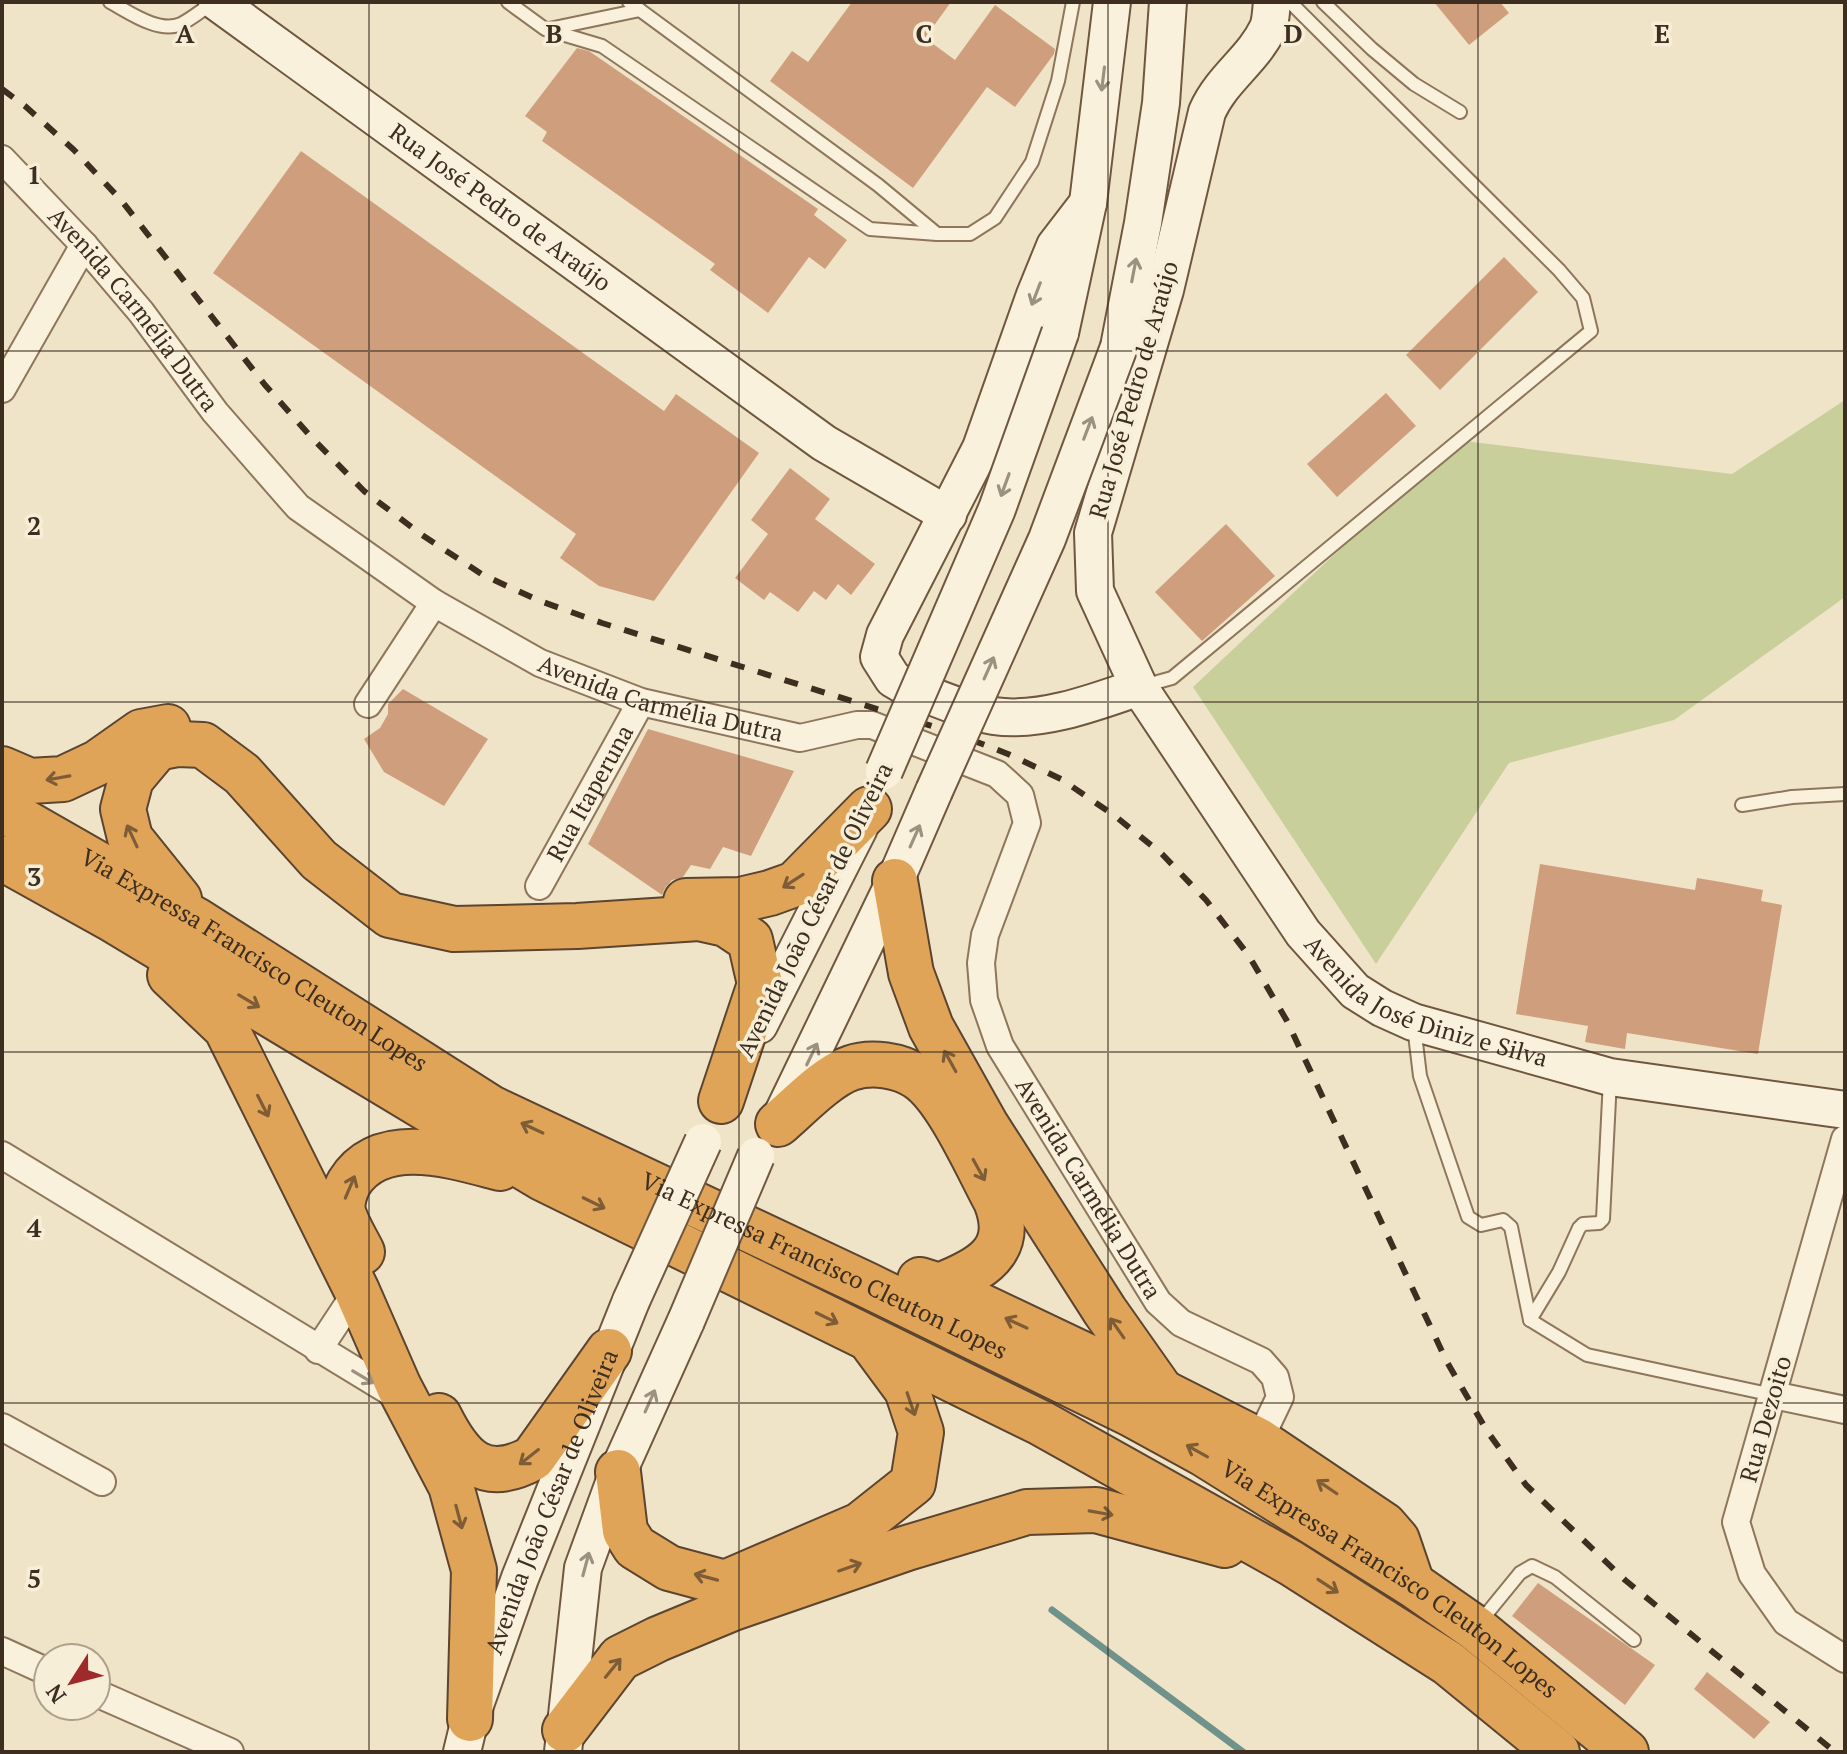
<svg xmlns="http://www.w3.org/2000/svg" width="1847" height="1754" font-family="'PT Serif',serif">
  <rect width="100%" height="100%" fill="#f0e4c8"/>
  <polygon fill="#c9cf9b" points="1845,400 1845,597 1674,720 1509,763 1376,964 1193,687 1456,440 1732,474"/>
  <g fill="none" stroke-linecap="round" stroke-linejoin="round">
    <polyline stroke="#6f938a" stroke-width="7" points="1052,1610 1243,1752"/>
  </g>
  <g fill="#cf9f7d">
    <polygon points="852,2 951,2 925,38 955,60 995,5 1055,49 1054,54 1015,107 987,87 913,188 770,81 792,51 808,62"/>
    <polygon points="1434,2 1500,2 1509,13 1469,45"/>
    <polygon points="577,48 589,51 818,209 814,215 847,240 825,269 809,257 768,313 710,270 715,264 542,141 547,132 525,116"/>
    <polygon points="301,151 664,411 676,394 759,453 654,601 599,586 560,558 576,534 213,273"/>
    <polygon points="1504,257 1538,292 1440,390 1406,355"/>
    <polygon points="1386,393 1416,426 1337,497 1307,464"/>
    <polygon points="790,468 830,499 815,519 875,564 851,595 838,584 826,600 814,591 798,612 770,592 764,600 735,578 768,534 751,520"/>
    <polygon points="1226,524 1275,576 1202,641 1155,592"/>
    <polygon points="403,689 488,739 444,806 384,772 364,739 380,728 388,714 388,704"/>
    <polygon points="648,729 794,771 751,856 723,847 710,869 691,865 683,877 672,880 665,888 662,895 588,844"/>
    <polygon points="1540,864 1695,890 1697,878 1721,882 1763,890 1761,901 1782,905 1758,1054 1627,1033 1625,1049 1585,1042 1588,1026 1516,1014"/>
    <polygon points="1538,1583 1655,1665 1625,1705 1512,1616"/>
    <polygon points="1707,1672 1770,1722 1754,1739 1694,1689"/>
  </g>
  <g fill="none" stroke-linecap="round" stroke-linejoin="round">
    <defs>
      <g id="lane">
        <path d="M110 2C129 12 159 34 181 24 193 18 203 9 214 2"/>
        <polyline points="508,2 545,29 602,46 870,229 937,234"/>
        <polyline points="629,2 878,185 937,234 970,234 995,218 1032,162 1058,81 1073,2"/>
        <polyline points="1323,2 1372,49 1414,84 1460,112"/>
        <polyline points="549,29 640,10"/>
        <polyline points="1143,686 1172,678 1591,331 1583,298 1559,270 1290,2"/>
        <polyline points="1742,805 1792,797 1845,794"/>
        <polyline points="1414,1026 1420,1076 1468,1217 1481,1225 1503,1220 1511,1227 1530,1320 1587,1355 1773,1395"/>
        <polyline points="1530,1320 1559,1272 1579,1228 1583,1224 1599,1223 1603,1219 1610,1079"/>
        <polyline points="1480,1622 1520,1573 1532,1566 1555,1577 1634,1640"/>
      </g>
      <g id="street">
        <path id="s1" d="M2 159 84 245 141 312 215 412 298 507 434 603 540 663 641 702 800 738 857 725H872L997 774 1020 795 1027 823 985 935 981 963 984 1000 1000 1046 1158 1302 1181 1323 1261 1361 1275 1377 1280 1397 1259 1441"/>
        <polyline points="2,389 84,245"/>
        <polyline points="368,704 434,603"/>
        <path id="s2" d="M539 886 641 702"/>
        <polyline points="1845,1139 1736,1522 1752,1574 1786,1622 1845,1659"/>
        <polyline points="2,1155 402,1399"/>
        <polyline points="318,1350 357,1291"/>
        <polyline points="1773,1395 1845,1410"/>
        <polyline points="2,1427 102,1482"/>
        <polyline points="2,1651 48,1672"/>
        <polyline points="96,1693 230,1752"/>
      </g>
      <g id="secondary">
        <path id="s3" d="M217 2 824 443 948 515"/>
        <path id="s4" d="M1272 2C1271 10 1271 20 1268 28 1253 60 1222 78 1207 112L1165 290 1093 533 1095 591 1139 687 1303 933 1355 991 1382 1008 1413 1022 1610 1077 1845 1110"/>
        <path d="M1088 203 1055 246 1035 295 981 448 885 635 879 657 893 679 905 686C933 696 964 711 994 716 1040 723 1096 702 1139 687"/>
        <polyline points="1060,333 1088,203 1112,2"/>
        <polyline points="1119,347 1143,223 1161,103 1168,2"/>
        <polyline points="759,1025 859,828"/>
        <polyline points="782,1115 895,881 934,791"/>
        <path id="s5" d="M462 1752 470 1719 520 1578 631 1301"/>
        <polyline points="563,1752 583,1568 618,1472 686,1321"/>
      </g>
      <g id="highway">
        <polyline points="2,769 30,781 63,779 97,763 141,732 168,727"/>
        <path id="s6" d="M2 809 196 920 491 1108 867 1285 1131 1414 1204 1454 1412 1584 1475 1628 1626 1752"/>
        <polyline points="2,858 110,918 542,1178 1041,1423 1291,1563 1448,1663 1557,1752"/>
        <polyline points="895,881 911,973 931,1027 986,1125 1105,1311 1162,1392"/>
        <polyline points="179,899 130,838 123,809 131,779 157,748 178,744 203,745 242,774 319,860 390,915 454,929 577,926 699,918 726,924 750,940 760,984 721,1101"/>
        <polyline points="686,901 740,900 770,893 795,884 869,809"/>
        <polyline points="170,975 226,1028 357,1291 399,1387 451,1486 474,1570 470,1719"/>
        <path d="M778 1124C798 1107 827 1076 851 1068 871 1061 900 1065 917 1077 947 1096 978 1168 996 1201 1016 1252 980 1270 939 1286L920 1280"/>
        <path d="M362 1252C356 1240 347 1226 343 1212 341 1204 345 1190 349 1183 380 1132 454 1156 500 1168"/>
        <polyline points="939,1286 1162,1392 1259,1441 1384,1525 1397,1540 1412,1584"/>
        <path d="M439 1416C461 1460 484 1485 533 1458L609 1351"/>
        <polyline points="618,1472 625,1531 635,1547 669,1568 725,1583 860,1525 913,1483 921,1432 907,1390 873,1344"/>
        <polyline points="565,1730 620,1658 658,1639 733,1608 907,1548 1027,1512 1096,1510 1225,1545"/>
      </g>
    </defs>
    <use href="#lane" stroke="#8d765c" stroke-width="16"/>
    <use href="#street" stroke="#8d765c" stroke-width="30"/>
    <use href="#secondary" stroke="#6f573f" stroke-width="40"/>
    <use href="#highway" stroke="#5b4430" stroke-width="48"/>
    <use href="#lane" stroke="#faf1dc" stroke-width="12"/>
    <use href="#street" stroke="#faf1dc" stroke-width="26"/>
    <use href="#secondary" stroke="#faf1dc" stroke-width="36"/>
    <use href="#highway" stroke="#e0a458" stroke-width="44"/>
    <polyline stroke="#3d2e20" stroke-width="6" stroke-dasharray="14 14" stroke-linecap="butt" points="2,89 25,106 74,150 121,200 265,385 313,439 364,491 422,535 483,575 540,601 602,623 954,733 1008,754 1061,779 1115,816 1162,854 1206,900 1249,956 1287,1021 1447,1362 1487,1431 1526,1485 1625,1580 1835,1752"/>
    <defs>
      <g id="secondary-bridge">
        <polyline points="884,771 997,509 1060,333"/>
        <polyline points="934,791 1047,539 1119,347"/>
        <polyline points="631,1301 703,1142"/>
        <polyline points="686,1321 756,1156"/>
      </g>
    </defs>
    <use href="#secondary-bridge" stroke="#6f573f" stroke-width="40" stroke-linecap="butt"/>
    <use href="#secondary-bridge" stroke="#faf1dc" stroke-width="36"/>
  </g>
  <defs><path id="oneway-shaft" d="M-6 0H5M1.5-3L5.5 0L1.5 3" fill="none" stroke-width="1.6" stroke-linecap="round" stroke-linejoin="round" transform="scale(2)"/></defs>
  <g stroke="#9c907e">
    <use href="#oneway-shaft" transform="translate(1103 79) rotate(97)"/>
    <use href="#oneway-shaft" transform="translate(1134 270) rotate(-79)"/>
    <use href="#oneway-shaft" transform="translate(1036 294) rotate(111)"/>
    <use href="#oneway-shaft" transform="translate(1088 428) rotate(-69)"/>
    <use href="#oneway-shaft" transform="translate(1005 485) rotate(110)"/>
    <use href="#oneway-shaft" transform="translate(989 668) rotate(-66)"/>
    <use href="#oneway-shaft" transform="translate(915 836) rotate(-66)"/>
    <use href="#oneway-shaft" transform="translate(812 1054) rotate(-64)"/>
    <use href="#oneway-shaft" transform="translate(363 1377) rotate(31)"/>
    <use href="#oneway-shaft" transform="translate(650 1401) rotate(-66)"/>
    <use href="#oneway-shaft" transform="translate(586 1564) rotate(-75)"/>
  </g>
  <g stroke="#7e5d36">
    <use href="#oneway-shaft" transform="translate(58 778) rotate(170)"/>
    <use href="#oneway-shaft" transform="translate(132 836) rotate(-115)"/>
    <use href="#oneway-shaft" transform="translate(793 881) rotate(147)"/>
    <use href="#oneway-shaft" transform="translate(249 1001) rotate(31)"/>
    <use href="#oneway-shaft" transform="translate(950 1061) rotate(-119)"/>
    <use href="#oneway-shaft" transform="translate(263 1106) rotate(63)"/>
    <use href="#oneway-shaft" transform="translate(532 1128) rotate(-155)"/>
    <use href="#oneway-shaft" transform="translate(979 1170) rotate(61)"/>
    <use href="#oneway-shaft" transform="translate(350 1187) rotate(-67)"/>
    <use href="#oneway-shaft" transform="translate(594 1203) rotate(26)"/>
    <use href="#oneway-shaft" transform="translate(827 1318) rotate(26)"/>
    <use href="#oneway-shaft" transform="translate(1016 1323) rotate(-155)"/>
    <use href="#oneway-shaft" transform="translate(1117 1328) rotate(-125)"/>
    <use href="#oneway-shaft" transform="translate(911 1404) rotate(71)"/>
    <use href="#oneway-shaft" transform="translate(1197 1451) rotate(-151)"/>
    <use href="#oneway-shaft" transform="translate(529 1457) rotate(142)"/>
    <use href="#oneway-shaft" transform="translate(1327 1487) rotate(-146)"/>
    <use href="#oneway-shaft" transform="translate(1101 1513) rotate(10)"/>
    <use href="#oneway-shaft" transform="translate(459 1517) rotate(75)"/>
    <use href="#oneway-shaft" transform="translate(850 1567) rotate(-19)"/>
    <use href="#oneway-shaft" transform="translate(706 1577) rotate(-165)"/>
    <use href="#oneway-shaft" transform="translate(1328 1586) rotate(33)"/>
    <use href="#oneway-shaft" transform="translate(613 1668) rotate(-51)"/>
  </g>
  <path fill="none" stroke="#3d2e20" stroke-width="2" stroke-opacity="0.55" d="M369 2V1752M739 2V1752M1108 2V1752M1478 2V1752M2 351H1845M2 702H1845M2 1052H1845M2 1403H1845"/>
  <g text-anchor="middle" stroke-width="7" stroke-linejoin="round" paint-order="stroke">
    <g font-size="24" fill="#3d2e20" stroke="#f7eed8">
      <text dy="8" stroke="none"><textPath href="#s3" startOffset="350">Rua José Pedro de Araújo</textPath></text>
      <text dy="8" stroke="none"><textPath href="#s1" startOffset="200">Avenida Carmélia Dutra</textPath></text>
      <text transform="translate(1134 390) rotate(-74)" y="8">Rua José Pedro de Araújo</text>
      <text dy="8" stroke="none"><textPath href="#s1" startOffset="872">Avenida Carmélia Dutra</textPath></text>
      <text dy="8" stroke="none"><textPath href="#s2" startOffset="106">Rua Itaperuna</textPath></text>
      <text transform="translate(815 910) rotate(-64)" y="8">Avenida João César de Oliveira</text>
      <text dy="8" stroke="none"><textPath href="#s6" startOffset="294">Via Expressa Francisco Cleuton Lopes</textPath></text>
      <text dy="8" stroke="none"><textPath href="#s4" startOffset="1172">Avenida José Diniz e Silva</textPath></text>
      <text dy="8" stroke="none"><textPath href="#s1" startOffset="1686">Avenida Carmélia Dutra</textPath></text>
      <text dy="8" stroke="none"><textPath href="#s6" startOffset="942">Via Expressa Francisco Cleuton Lopes</textPath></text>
      <text transform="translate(1766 1419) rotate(-74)" y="8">Rua Dezoito</text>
      <text dy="8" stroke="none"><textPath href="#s5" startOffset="266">Avenida João César de Oliveira</textPath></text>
      <text dy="8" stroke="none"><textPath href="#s6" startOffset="1590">Via Expressa Francisco Cleuton Lopes</textPath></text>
    </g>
  </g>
  <g font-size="26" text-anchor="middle" font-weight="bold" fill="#3d2e20" stroke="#f7eed8" stroke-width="7" stroke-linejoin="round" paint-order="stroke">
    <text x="185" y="43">A</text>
    <text x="554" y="43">B</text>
    <text x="924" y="43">C</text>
    <text x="1293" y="43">D</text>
    <text x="1662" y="43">E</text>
    <text x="34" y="184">1</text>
    <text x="34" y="535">2</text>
    <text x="34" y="886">3</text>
    <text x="34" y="1237">4</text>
    <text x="34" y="1588">5</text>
  </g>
  <rect width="1847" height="1754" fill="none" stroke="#3d2e20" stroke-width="8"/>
  <g transform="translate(72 1682) rotate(234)"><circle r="38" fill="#f7eed8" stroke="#ada18e" stroke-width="2"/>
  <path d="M0-6L14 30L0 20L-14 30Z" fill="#9e2a2b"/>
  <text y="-12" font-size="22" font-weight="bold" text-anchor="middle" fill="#3d2e20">N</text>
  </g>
</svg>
